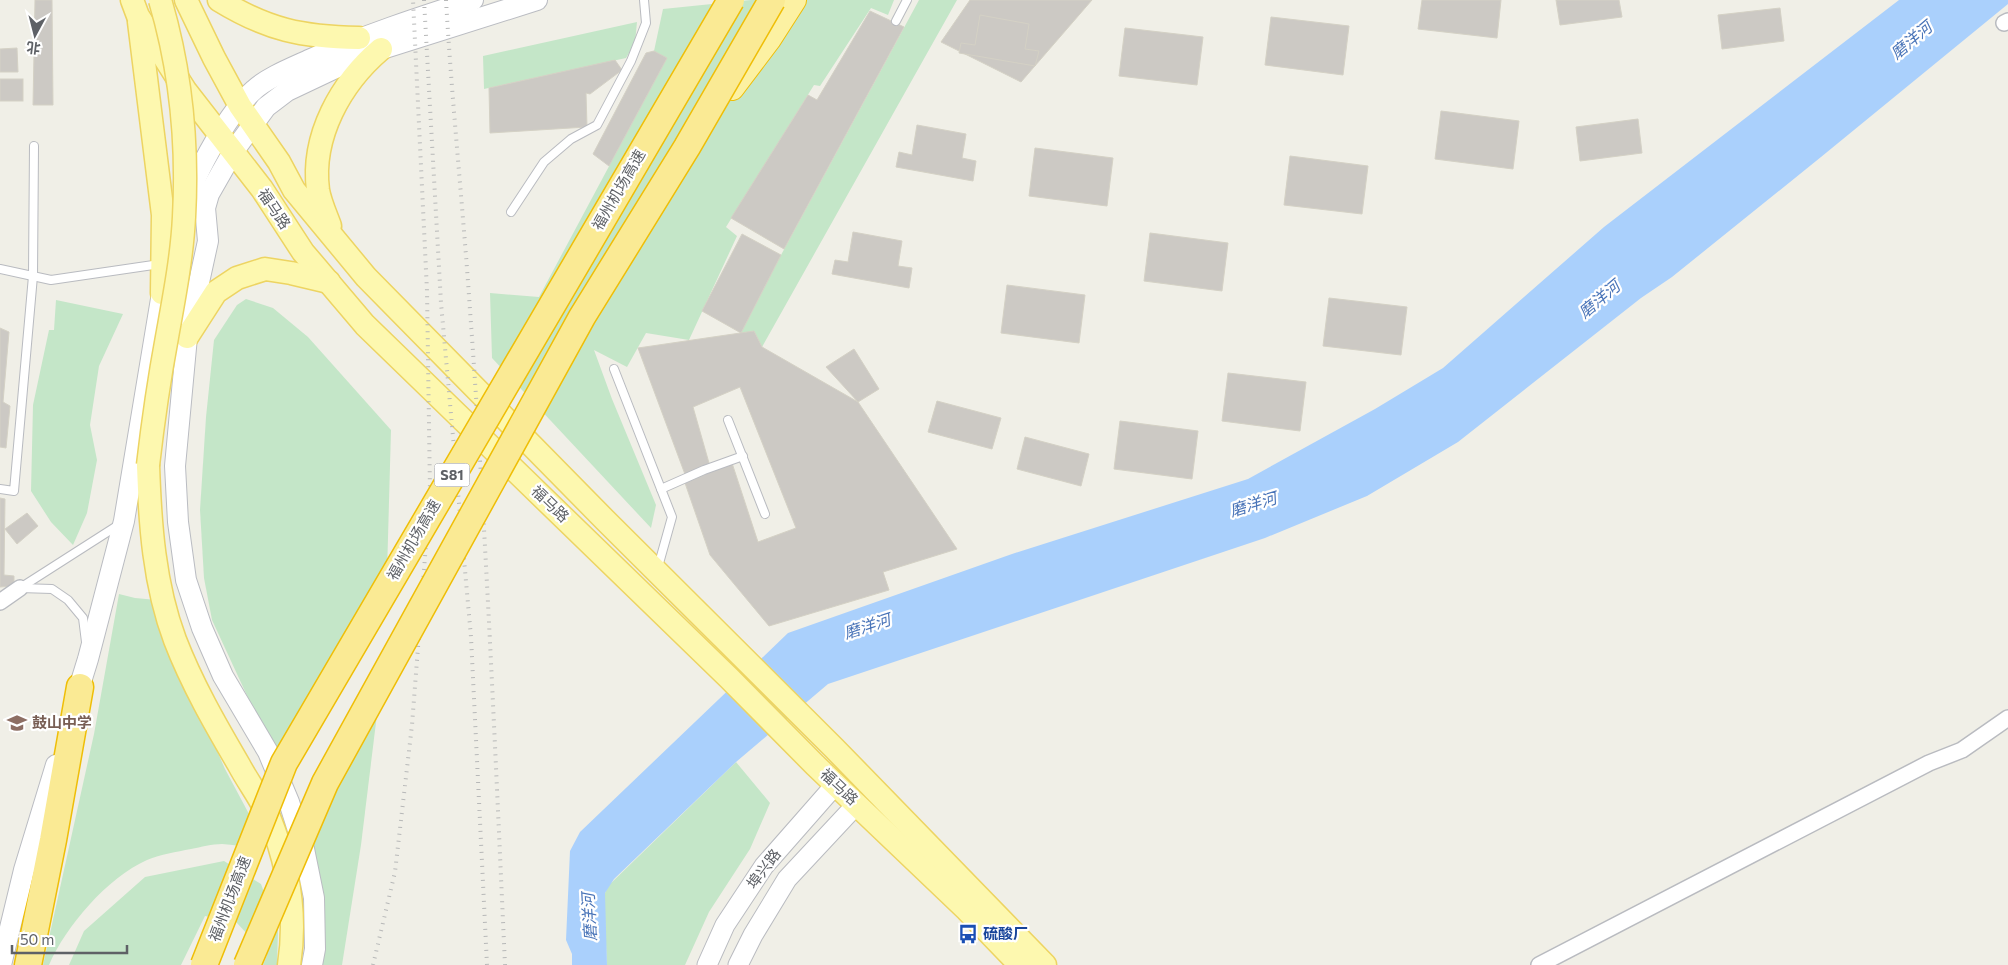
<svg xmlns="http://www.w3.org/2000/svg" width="2008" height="965" font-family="Commissioner,'Noto Sans SC',sans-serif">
  <rect width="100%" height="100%" fill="#f0efe7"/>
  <g fill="#c4e6c8">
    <polygon points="751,0 894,0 888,15 871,8 820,86 814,85 726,227 737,236 689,340 646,333 627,367 594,350 612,399 656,505 651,528 492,358 490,293 539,297 667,58 654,51 663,9"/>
    <polygon points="919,0 957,0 762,347 754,331 741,333 781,255"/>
    <polygon points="637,22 635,43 626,58 484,89 483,56"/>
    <polygon points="246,299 273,308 308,337 391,430 387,574 274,754 212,620 204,578 200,510 206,417 214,340 237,305"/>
    <polygon points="56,300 123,314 99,366 90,425 97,460 87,513 73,545 51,522 31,491 33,405 49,330 54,330"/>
    <path d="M119 594 135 598 157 600 168 647 176 671 199 718 211 737 225 769 249 814 260 848C247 847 234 845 222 844 212 844 201 847 191 849 176 852 161 854 147 860 107 878 66 926 49 965H43L94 734Z"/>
    <polygon points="378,706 361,845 342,965 314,965 306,842"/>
    <polygon points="736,762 770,803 750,849 709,912 685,965 607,965 604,901 605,893 608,886"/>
    <polygon points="224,861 261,884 278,931 277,965 263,965 267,955 236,922 205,916 181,965 69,965 84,931 145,877"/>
  </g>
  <polygon fill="#aad0fc" points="1899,0 2008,0 2008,4 1821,157 1672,277 1641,298 1458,442 1367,496 1265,538 828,684 736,762 614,879 605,893 607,965 572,965 572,954 566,940 570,851 580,832 788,633 1012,554 1248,479 1375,409 1443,368 1604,227"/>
  <g fill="#ccc9c4" stroke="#d4d1c5">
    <polygon points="35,0 52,0 53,105 33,105"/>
    <polygon points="970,0 1092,0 1021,82 941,42"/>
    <polygon points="1422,0 1501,0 1497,38 1418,29"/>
    <polygon points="1556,0 1619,0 1622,17 1560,25"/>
    <polygon points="1780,8 1784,41 1722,49 1718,15"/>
    <polygon points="870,11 904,27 784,249 731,218 808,95 817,100"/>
    <polygon points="980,15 1029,24 1025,49 1039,51 1035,66 959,53 961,43 975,45"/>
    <polygon points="1271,17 1349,26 1343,75 1265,65"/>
    <polygon points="1125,28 1203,37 1197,85 1119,76"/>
    <polygon points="17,48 18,72 0,72 0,49"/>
    <polygon points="654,51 667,58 609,166 593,154 646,53"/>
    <polygon points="615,60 622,70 590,94 586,93 587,127 490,133 489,88"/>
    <rect x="0" y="79" width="23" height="22"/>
    <polygon points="1441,111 1519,121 1513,169 1435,159"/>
    <polygon points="1638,119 1642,153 1580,161 1576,127"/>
    <polygon points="917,125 966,134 962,158 976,161 973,181 896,167 899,152 912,155"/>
    <polygon points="1035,148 1113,158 1107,206 1029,196"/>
    <polygon points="1290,156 1368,166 1362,214 1284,205"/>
    <polygon points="853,232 902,241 898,266 912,268 909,288 832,274 835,260 848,262"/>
    <polygon points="1150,233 1228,243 1222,291 1144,281"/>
    <polygon points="742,234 781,255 741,333 702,311"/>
    <polygon points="1007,285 1085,295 1079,343 1001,333"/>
    <polygon points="1329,298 1407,307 1401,355 1323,346"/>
    <polygon points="0,328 9,332 3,402 10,406 6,448 0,447"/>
    <polygon points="754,331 762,347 858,402 957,549 883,572 889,590 769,626 710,555 685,483 732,463 758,542 796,528 740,387 693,407 709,463 686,477 638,348"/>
    <polygon points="854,349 879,389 858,402 826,367"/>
    <polygon points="1228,373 1306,382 1300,431 1222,421"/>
    <polygon points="937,401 1001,418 992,449 928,432"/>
    <polygon points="1120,421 1198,431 1192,479 1114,469"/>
    <polygon points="1025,437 1089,454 1081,486 1017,469"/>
    <polygon points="0,498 5,499 4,575 14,576 14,586 0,587"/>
    <polygon points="27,513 38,526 17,544 5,529"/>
  </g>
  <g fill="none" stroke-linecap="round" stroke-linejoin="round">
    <defs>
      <g id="service">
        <polyline points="896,21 907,0"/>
        <polyline points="511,212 544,162 571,139 597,125 631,61 646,23 644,0"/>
        <polyline points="0,269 51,280 160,264"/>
        <polyline points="614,369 672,517 658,567"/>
        <polyline points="728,420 765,514"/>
        <polyline points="0,489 14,491 33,276 34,146"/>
        <polyline points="661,489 704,470 743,456"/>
        <polyline points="20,588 120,524"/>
        <polyline points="20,588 52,589 68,600 83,618 86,642"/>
      </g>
      <g id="minor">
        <polyline points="2004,23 2008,21"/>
        <polyline points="0,602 20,588"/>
        <polyline points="1539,965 1929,763 1962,750 2008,718"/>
      </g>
      <g id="tertiary">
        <polyline points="707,965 725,925 764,866 836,784"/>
        <polyline points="738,965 753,935 787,879 857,804"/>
      </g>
      <g id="secondary">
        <path d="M186 204C196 171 228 113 254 90 268 77 294 67 311 59 365 35 417 18 473 0"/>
        <polyline points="75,701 88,659 124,521 162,293 166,278"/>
        <polyline points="1,965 24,870 56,765"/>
        <polyline points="312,965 315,949 314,898 304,849 289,802 268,752 223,676 202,628 186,580 178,522 175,466 187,337 208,241 205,208 209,194 233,152 266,107 287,91 363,55 537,0"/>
      </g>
      <g id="primary">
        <polyline points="132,0 138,16 185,90 262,189 303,252 365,325 729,678 815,765 967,910 1020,965"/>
        <polyline points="186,0 214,58 240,106 279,162 294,190 366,277 605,520 834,748 1045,965"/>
        <path d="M219 0C268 30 302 37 359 38"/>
        <polyline points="139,22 163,215 162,293"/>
        <path d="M330 226C326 215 320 202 318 190 311 136 341 83 381 49"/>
        <polyline points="187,337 216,292 237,278 265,269 291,273 329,282"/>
        <path d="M148 465C150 524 154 584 175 640 192 684 215 724 239 765 248 782 261 799 269 817 288 864 297 915 289 965"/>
      </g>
      <polyline id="trunk" points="732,88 769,39 794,0"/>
      <polyline id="motorway" points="28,965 53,840 80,687"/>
    </defs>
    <use href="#service" stroke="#b9bbc0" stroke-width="10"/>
    <use href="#minor" stroke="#b9bbc0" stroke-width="18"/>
    <use href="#tertiary" stroke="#b9bbc0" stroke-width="21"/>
    <use href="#secondary" stroke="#babcc2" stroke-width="22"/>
    <use href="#primary" stroke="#edd462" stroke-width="25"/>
    <use href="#trunk" stroke="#efbe07" stroke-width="26"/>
    <use href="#motorway" stroke="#efbe07" stroke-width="29"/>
    <use href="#service" stroke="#fff" stroke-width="8"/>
    <use href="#minor" stroke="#fff" stroke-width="15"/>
    <use href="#tertiary" stroke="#fff" stroke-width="19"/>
    <use href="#secondary" stroke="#fff" stroke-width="20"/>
    <use href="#primary" stroke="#fdf8af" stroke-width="22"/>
    <use href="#trunk" stroke="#fcf1a2" stroke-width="24"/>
    <use href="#motorway" stroke="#faea94" stroke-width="26"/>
    <g stroke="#b7b8b8" stroke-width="4" stroke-dasharray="1 6" stroke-linecap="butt">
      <polyline points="424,0 441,303 471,637 487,965"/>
      <path d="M446 0C452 104 463 207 470 310 486 528 495 747 505 965"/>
      <polyline points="373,965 395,872 412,725 430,492 427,291 413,0"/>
    </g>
    <defs>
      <path id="primary-bridge" d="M148 465C153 422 159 380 167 337 174 298 182 257 184 217 188 144 181 71 160 0"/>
      <g id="motorway-bridge">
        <polyline points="204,965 284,763 731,0"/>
        <polyline points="247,965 325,783 582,317 687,147 772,0"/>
      </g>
    </defs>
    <use href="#primary-bridge" stroke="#edd462" stroke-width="25" stroke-linecap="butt"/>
    <use href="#motorway-bridge" stroke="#efbe07" stroke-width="29" stroke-linecap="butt"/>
    <use href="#primary-bridge" stroke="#fdf8af" stroke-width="22"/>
    <use href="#motorway-bridge" stroke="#faea94" stroke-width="26"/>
  </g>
  <defs>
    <symbol id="school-bare" viewBox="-9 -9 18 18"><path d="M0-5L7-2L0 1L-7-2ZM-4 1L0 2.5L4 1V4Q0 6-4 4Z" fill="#8d6e63" stroke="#fff" stroke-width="2.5" paint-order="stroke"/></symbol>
    <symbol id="bus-bare" viewBox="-9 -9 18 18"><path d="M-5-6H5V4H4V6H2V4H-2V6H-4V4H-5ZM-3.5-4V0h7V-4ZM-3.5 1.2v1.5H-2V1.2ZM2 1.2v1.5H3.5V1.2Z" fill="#1a4fb4" stroke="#fff" stroke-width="2.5" paint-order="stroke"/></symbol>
  </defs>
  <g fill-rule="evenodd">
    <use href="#school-bare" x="3" y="709" width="28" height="28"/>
    <use href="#bus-bare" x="954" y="920" width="28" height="28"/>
  </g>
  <g text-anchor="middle" stroke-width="4.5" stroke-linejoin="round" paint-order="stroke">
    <rect fill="#fff" stroke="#8e9094" stroke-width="1" x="434.5" y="463.5" width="35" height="23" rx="4"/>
    <g font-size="14" font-weight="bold" fill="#5e6166">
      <text x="452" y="480">S81</text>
    </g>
    <g font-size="15" fill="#5e6166" stroke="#fff">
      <text transform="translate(619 190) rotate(-60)" y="5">福州机场高速</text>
      <text transform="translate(274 209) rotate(56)" y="5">福马路</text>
      <text transform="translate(550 504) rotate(44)" y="5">福马路</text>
      <text transform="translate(414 540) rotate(-60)" y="5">福州机场高速</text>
      <text transform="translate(839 787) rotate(43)" y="5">福马路</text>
      <text transform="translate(764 869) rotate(-53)" y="5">埠兴路</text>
      <text transform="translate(230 899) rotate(-69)" y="5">福州机场高速</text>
    </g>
    <g font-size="15" font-weight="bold" fill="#785e54" stroke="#fff" text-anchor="start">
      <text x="32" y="728">鼓山中学</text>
    </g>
    <g font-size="15" font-weight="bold" fill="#164399" stroke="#fff" text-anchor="start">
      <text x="983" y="939">硫酸厂</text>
    </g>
    <g font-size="16" font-style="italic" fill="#4974b8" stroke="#fff">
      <text transform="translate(1911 40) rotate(-40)" y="6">磨洋河</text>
      <text transform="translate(1599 299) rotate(-40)" y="6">磨洋河</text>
      <text transform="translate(1253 504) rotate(-17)" y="6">磨洋河</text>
      <text transform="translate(867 626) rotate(-18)" y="6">磨洋河</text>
      <text transform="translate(589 917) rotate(-93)" y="6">磨洋河</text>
    </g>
  </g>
  <g transform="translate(35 35) rotate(187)" stroke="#ffffff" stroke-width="4" paint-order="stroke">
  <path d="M0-4L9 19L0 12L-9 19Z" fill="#5e6166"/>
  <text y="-8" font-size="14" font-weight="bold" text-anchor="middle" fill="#5e6166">北</text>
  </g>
  <path d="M12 945v8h115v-8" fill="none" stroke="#5e6166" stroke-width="2.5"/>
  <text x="20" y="945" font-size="15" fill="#5e6166" stroke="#ffffff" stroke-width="4" paint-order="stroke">50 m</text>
</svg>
